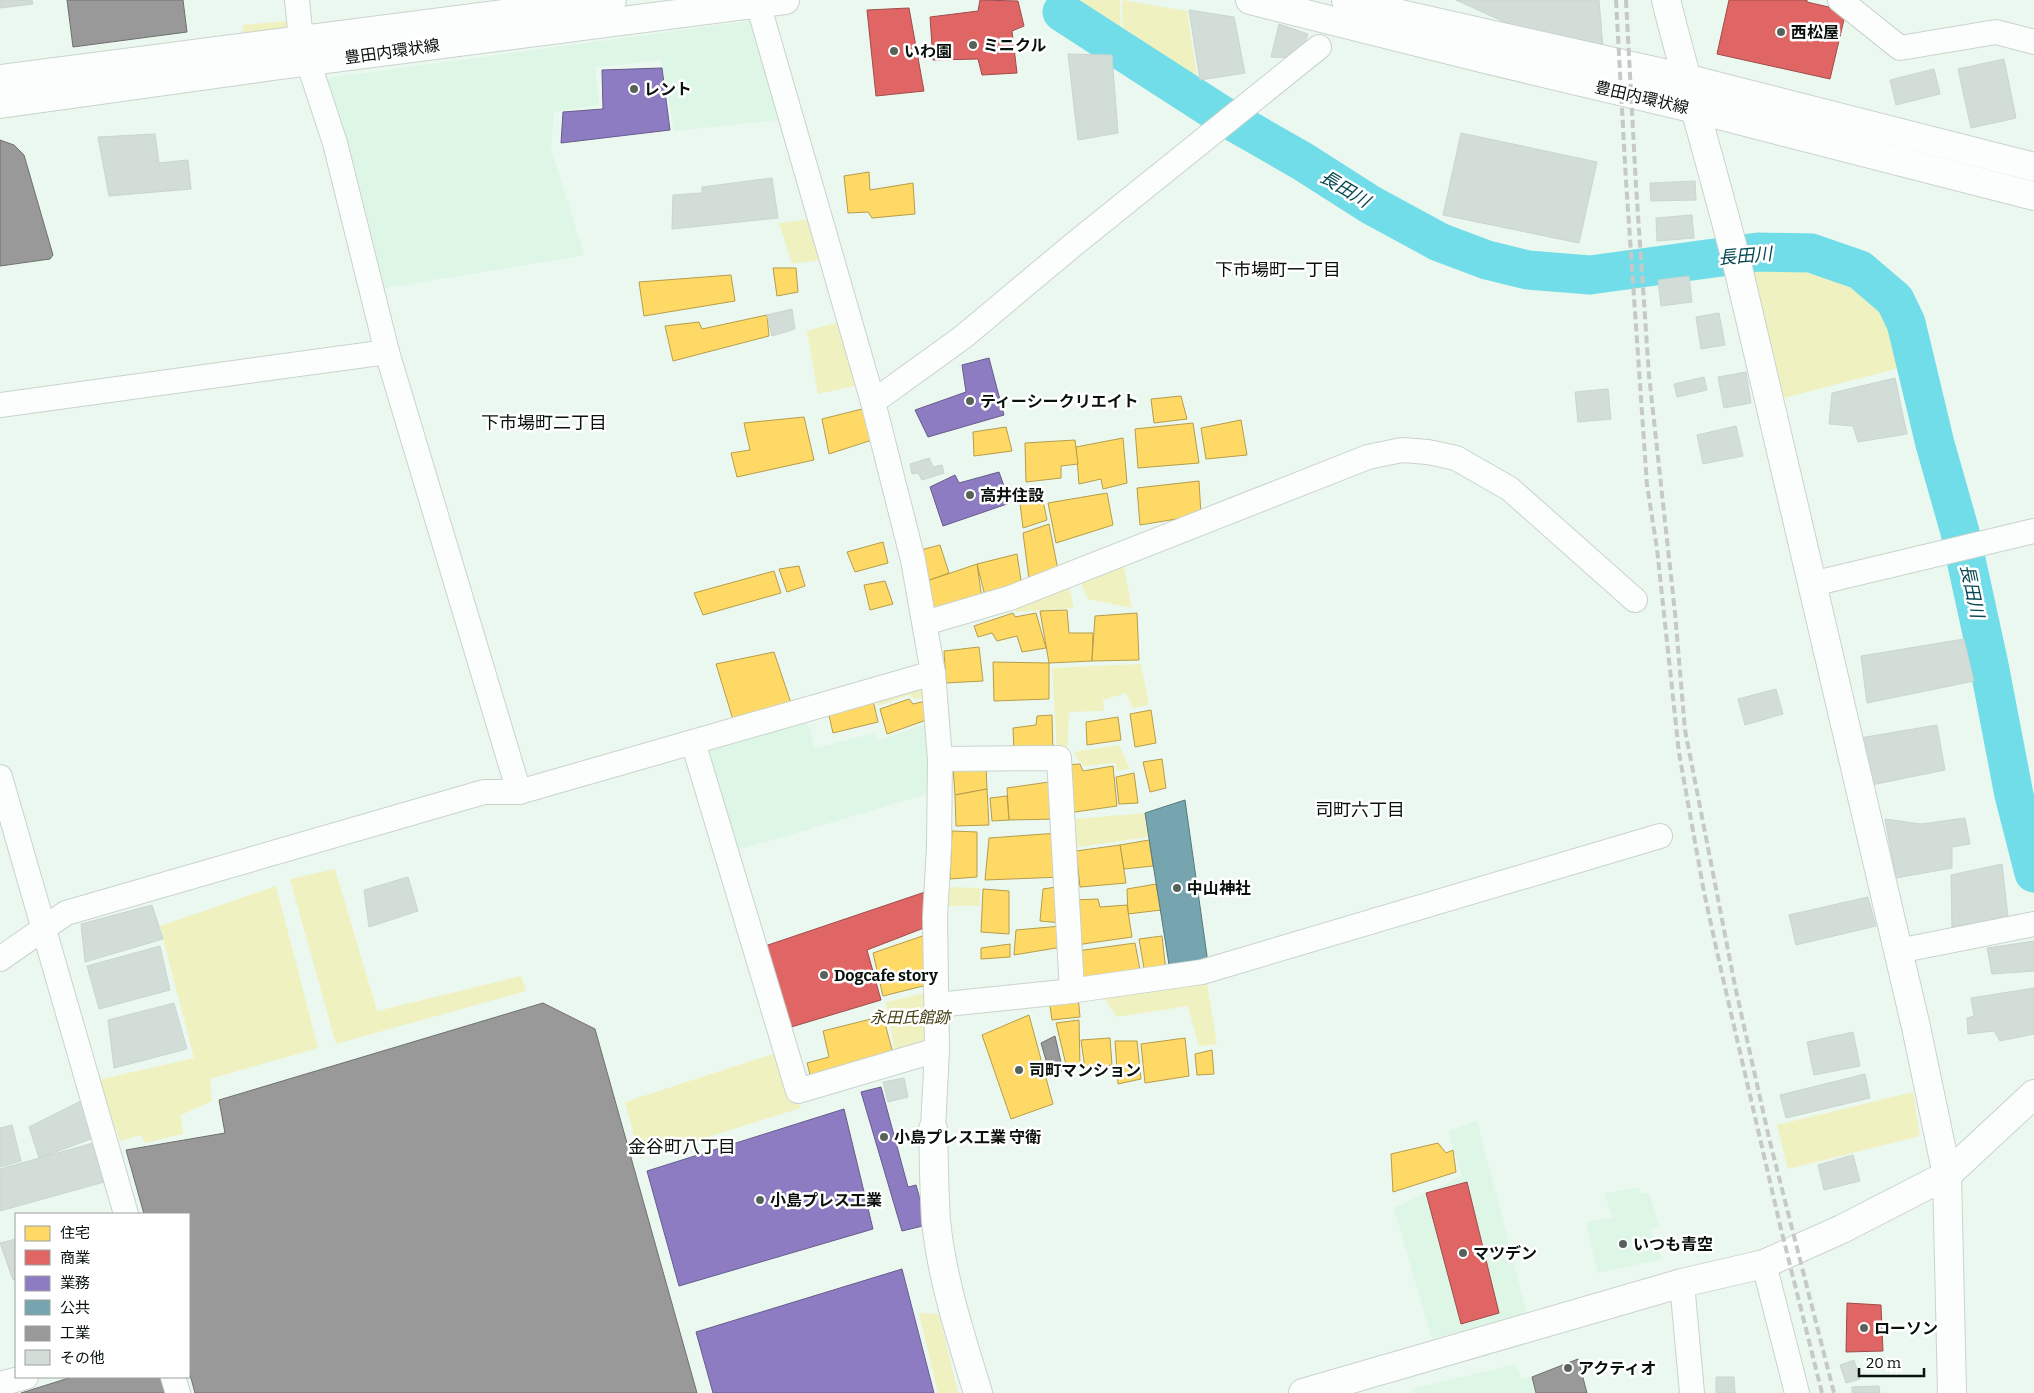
<svg xmlns="http://www.w3.org/2000/svg" width="2034" height="1393" font-family="Bitter,'Noto Sans JP',serif">
  <rect width="100%" height="100%" fill="#ebf8ef"/>
  <g fill="#def6e6">
    <polygon points="756,20 779,120 674,131 661,60 595,67 599,105 554,112 551,148 584,255 378,289 320,79"/>
    <polygon points="806,717 815,749 873,733 878,741 928,723 934,792 738,850 706,748"/>
    <polygon points="1477,1121 1527,1314 1432,1339 1394,1208 1462,1176 1448,1131"/>
    <polygon points="1640,1188 1641,1194 1649,1193 1659,1226 1650,1229 1662,1259 1598,1273 1586,1222 1613,1218 1604,1193"/>
    <polygon points="1516,1364 1521,1379 1532,1377 1536,1393 1414,1393 1412,1389"/>
  </g>
  <g fill="#f0f1c0">
    <polygon points="284,0 290,0 293,34 242,41 243,25 287,21"/>
    <polygon points="1076,0 1120,0 1121,41 1072,10"/>
    <polygon points="1122,0 1187,11 1198,84 1123,45"/>
    <polygon points="810,219 819,260 792,264 779,223"/>
    <polygon points="1808,264 1860,286 1891,310 1907,366 1780,399 1751,265"/>
    <polygon points="842,321 855,386 818,394 807,331"/>
    <polygon points="1123,564 1132,608 1088,599 1079,578"/>
    <polygon points="1068,582 1074,608 1016,612 1013,602"/>
    <polygon points="1141,664 1149,705 1133,708 1126,693 1103,700 1104,711 1069,712 1067,755 1057,751 1052,668"/>
    <polygon points="928,682 929,697 915,699 909,695 878,706 876,697"/>
    <polygon points="1119,745 1130,769 1117,771 1115,763 1085,766 1078,760 1074,752"/>
    <polygon points="1145,813 1149,837 1064,849 1063,820"/>
    <polygon points="335,869 377,1011 521,976 526,991 336,1044 290,879"/>
    <polygon points="276,886 318,1048 210,1079 212,1101 181,1115 183,1134 145,1143 141,1135 120,1141 98,1080 194,1058 160,926"/>
    <polygon points="947,887 980,888 980,906 948,906"/>
    <polygon points="1206,978 1217,1044 1199,1046 1188,1006 1117,1017 1103,997"/>
    <polygon points="930,992 929,1048 896,1058 886,1002"/>
    <polygon points="779,1052 801,1108 640,1158 625,1102"/>
    <polygon points="1913,1092 1920,1136 1788,1169 1777,1125"/>
    <polygon points="919,1313 939,1314 958,1393 938,1393"/>
  </g>
  <g fill="#ffd966" stroke="#b59d4b">
    <polygon points="869,172 870,190 913,183 915,214 872,218 868,212 848,213 844,176"/>
    <polygon points="773,268 796,268 798,292 777,296"/>
    <polygon points="731,275 735,301 644,316 639,282"/>
    <polygon points="767,315 769,336 673,361 665,326 699,322 702,329"/>
    <polygon points="1181,396 1187,419 1154,423 1151,399"/>
    <polygon points="862,409 872,440 829,454 822,419"/>
    <polygon points="804,417 814,460 737,477 731,453 750,450 744,423"/>
    <polygon points="1241,420 1247,455 1206,459 1201,428"/>
    <polygon points="1193,423 1199,463 1138,468 1135,429"/>
    <polygon points="1006,427 1012,451 974,456 973,432"/>
    <polygon points="1123,438 1127,483 1103,489 1101,479 1079,484 1076,447"/>
    <polygon points="1075,440 1078,464 1061,466 1061,478 1026,482 1025,443"/>
    <polygon points="1199,481 1201,515 1140,525 1137,488"/>
    <polygon points="1041,491 1047,520 1023,528 1019,496"/>
    <polygon points="1107,493 1113,525 1056,543 1048,503"/>
    <polygon points="1049,524 1058,570 1029,579 1023,533"/>
    <polygon points="883,542 888,563 855,572 847,552"/>
    <polygon points="940,545 949,573 927,581 917,551"/>
    <polygon points="1017,554 1022,587 985,596 977,564"/>
    <polygon points="977,564 982,599 935,612 927,581"/>
    <polygon points="799,566 805,586 787,592 779,569"/>
    <polygon points="774,571 781,593 703,615 694,593"/>
    <polygon points="885,581 893,604 870,610 864,585"/>
    <polygon points="1067,610 1069,633 1093,633 1092,661 1049,663 1040,611"/>
    <polygon points="1013,613 1015,617 1036,613 1046,648 1022,652 1017,636 997,641 992,633 978,637 974,626"/>
    <polygon points="1137,613 1139,660 1092,661 1095,616"/>
    <polygon points="979,647 983,681 946,683 944,651"/>
    <polygon points="774,652 792,706 734,723 716,664"/>
    <polygon points="993,662 1049,663 1049,699 994,701"/>
    <polygon points="909,699 913,704 930,700 932,718 887,734 880,709"/>
    <polygon points="873,700 878,722 833,733 828,711"/>
    <polygon points="1151,710 1156,743 1135,747 1130,714"/>
    <polygon points="1052,715 1053,753 1014,753 1013,728 1036,725 1037,716"/>
    <polygon points="1118,717 1121,740 1087,745 1086,722"/>
    <polygon points="1162,759 1166,788 1150,792 1143,762"/>
    <polygon points="1080,764 1083,771 1113,766 1117,806 1068,813 1065,765"/>
    <polygon points="953,765 986,767 987,789 955,795"/>
    <polygon points="1134,773 1138,803 1119,804 1116,777"/>
    <polygon points="1056,781 1058,819 1009,820 1007,788"/>
    <polygon points="987,789 989,825 956,826 955,795"/>
    <polygon points="1007,796 1009,820 992,821 990,798"/>
    <polygon points="952,831 977,832 977,877 950,879"/>
    <polygon points="1059,833 1062,877 985,880 989,838"/>
    <polygon points="1149,840 1153,866 1124,869 1120,845"/>
    <polygon points="1120,845 1126,883 1080,887 1076,851"/>
    <polygon points="1156,884 1161,910 1128,914 1127,889"/>
    <polygon points="1062,886 1062,923 1040,921 1043,889"/>
    <polygon points="983,889 1009,891 1009,934 981,932"/>
    <polygon points="1098,899 1100,907 1127,905 1132,937 1076,945 1073,900"/>
    <polygon points="1061,926 1062,947 1014,955 1016,930"/>
    <polygon points="931,933 931,984 883,996 873,953"/>
    <polygon points="1162,936 1166,971 1145,974 1139,939"/>
    <polygon points="1135,943 1141,975 1082,983 1077,951"/>
    <polygon points="1010,944 1010,957 981,959 981,948"/>
    <polygon points="1078,996 1080,1017 1052,1020 1049,999"/>
    <polygon points="1029,1015 1053,1104 1011,1119 982,1035"/>
    <polygon points="883,1016 895,1061 812,1082 807,1063 829,1057 823,1031"/>
    <polygon points="1079,1020 1080,1067 1067,1069 1056,1023"/>
    <polygon points="1110,1038 1112,1065 1085,1069 1081,1040"/>
    <polygon points="1185,1038 1189,1076 1145,1083 1141,1044"/>
    <polygon points="1115,1041 1137,1041 1141,1079 1118,1084"/>
    <polygon points="1212,1050 1214,1074 1197,1075 1195,1054"/>
    <polygon points="1438,1143 1446,1153 1453,1150 1456,1172 1393,1192 1391,1154"/>
  </g>
  <g fill="#e06666" stroke="#9f4c4b">
    <polygon points="980,0 1018,1 1024,26 1012,31 1017,73 982,75 978,59 933,60 930,17 978,11"/>
    <polygon points="1729,0 1807,0 1807,2 1846,11 1830,79 1717,54"/>
    <polygon points="909,8 924,91 876,96 867,10"/>
    <polygon points="928,891 929,926 867,950 881,1000 788,1028 765,946"/>
    <polygon points="1467,1182 1499,1313 1461,1324 1426,1193"/>
    <polygon points="1847,1303 1881,1305 1883,1351 1846,1352"/>
  </g>
  <g fill="#8e7cc3" stroke="#665c8c">
    <polygon points="662,68 670,130 561,143 563,112 603,109 602,70"/>
    <polygon points="989,358 1004,415 928,437 915,410 966,392 962,365"/>
    <polygon points="999,472 1010,503 943,526 930,487 955,475 959,483"/>
    <polygon points="881,1087 908,1187 916,1185 927,1225 902,1231 861,1092"/>
    <polygon points="844,1109 873,1229 679,1286 647,1171"/>
    <polygon points="902,1269 934,1393 713,1393 696,1332"/>
  </g>
  <polygon fill="#76a5af" stroke="#55797e" points="1185,800 1208,963 1170,971 1145,813"/>
  <g fill="#999" stroke="#6e706e">
    <polygon points="67,0 183,0 187,32 73,47"/>
    <polygon points="0,140 14,145 24,155 53,255 50,259 0,266"/>
    <polygon points="543,1003 595,1029 697,1393 195,1393 189,1371 189,1214 144,1214 126,1150 225,1133 219,1100"/>
    <polygon points="1055,1036 1063,1071 1050,1074 1041,1043"/>
    <polygon points="1578,1359 1587,1393 1536,1393 1532,1377"/>
    <polygon points="72,1377 160,1377 165,1393 21,1393"/>
  </g>
  <g fill="none" stroke-linecap="round" stroke-linejoin="round">
    <polyline stroke="#71dde9" stroke-width="39" points="1062,12 1220,114 1302,161 1371,205 1439,242 1487,260 1528,270 1590,275 1758,252 1811,253 1860,270 1895,300 1906,323 1935,444 1960,532 1989,665 2014,795 2034,873"/>
  </g>
  <g fill="#d2ddd8" stroke="#c9d5d0">
    <polygon points="0,0 32,0 33,4 0,8"/>
    <polygon points="1456,0 1599,0 1603,47 1524,31"/>
    <polygon points="1189,10 1234,17 1245,73 1200,80"/>
    <polygon points="1279,24 1308,34 1299,58 1271,57"/>
    <polygon points="1068,54 1112,55 1118,133 1078,140"/>
    <polygon points="2004,59 2016,118 1971,128 1958,69"/>
    <polygon points="1934,69 1940,94 1896,105 1890,80"/>
    <polygon points="1461,133 1597,162 1579,243 1443,215"/>
    <polygon points="155,134 159,163 188,160 191,189 109,196 98,137"/>
    <polygon points="772,178 778,218 672,229 673,195 702,193 702,187"/>
    <polygon points="1695,181 1696,200 1651,201 1650,183"/>
    <polygon points="1692,215 1694,238 1657,241 1656,218"/>
    <polygon points="1689,276 1692,302 1661,306 1658,280"/>
    <polygon points="792,309 795,329 772,336 767,315"/>
    <polygon points="1719,313 1725,345 1701,349 1696,317"/>
    <polygon points="1746,372 1751,403 1724,408 1718,377"/>
    <polygon points="1704,377 1707,390 1677,397 1674,384"/>
    <polygon points="1895,378 1907,434 1858,442 1853,426 1829,424 1832,393"/>
    <polygon points="1608,389 1611,419 1578,422 1575,392"/>
    <polygon points="1736,426 1743,456 1703,464 1697,435"/>
    <polygon points="929,458 933,467 942,465 944,473 922,480 918,473 912,474 910,464"/>
    <polygon points="1964,639 1974,681 1867,703 1861,656"/>
    <polygon points="1776,689 1783,714 1745,725 1738,699"/>
    <polygon points="1937,725 1945,770 1871,785 1860,738"/>
    <polygon points="1965,818 1970,844 1952,847 1952,868 1896,878 1885,819 1921,824"/>
    <polygon points="2002,864 2008,917 1952,927 1951,875"/>
    <polygon points="408,877 418,911 369,927 364,890"/>
    <polygon points="1868,897 1876,926 1796,945 1789,915"/>
    <polygon points="152,905 163,939 85,962 81,924"/>
    <polygon points="2034,941 2034,971 1992,974 1987,948"/>
    <polygon points="160,946 170,990 99,1009 87,966"/>
    <polygon points="2034,988 2034,1034 2000,1041 1994,1031 1968,1034 1967,1018 1974,1016 1971,998"/>
    <polygon points="174,1003 187,1049 114,1068 108,1020"/>
    <polygon points="1853,1032 1860,1066 1814,1075 1807,1042"/>
    <polygon points="1865,1074 1870,1098 1786,1118 1780,1095"/>
    <polygon points="904,1078 908,1097 888,1102 883,1082"/>
    <polygon points="89,1097 102,1135 39,1158 29,1127"/>
    <polygon points="12,1125 21,1161 0,1167 0,1128"/>
    <polygon points="104,1140 115,1179 0,1211 0,1169"/>
    <polygon points="1853,1155 1860,1181 1824,1190 1818,1165"/>
    <polygon points="16,1239 16,1279 13,1280 0,1243"/>
    <polygon points="1854,1360 1860,1379 1846,1383 1840,1365"/>
    <polygon points="1716,1377 1734,1377 1735,1393 1716,1393"/>
    <polygon points="1879,1386 1880,1393 1852,1393 1852,1387"/>
  </g>
  <g fill="none" stroke-linecap="round" stroke-linejoin="round">
    <defs>
      <g id="minor">
        <polyline points="297,0 301,40 335,143 387,352 519,792"/>
        <polyline points="757,0 873,402 913,560 933,673 940,759 939,847 935,917 937,1050 933,1129"/>
        <polyline points="1840,0 1900,48 1996,32 2034,42"/>
        <polyline points="873,402 963,337 1073,245 1319,47"/>
        <polyline points="0,405 387,352"/>
        <polyline points="1812,584 2034,531"/>
        <polyline points="925,623 1010,598 1368,457 1402,450 1428,452 1456,458 1510,489 1635,600"/>
        <polyline points="693,742 798,1091 937,1050"/>
        <polyline points="940,759 1059,758 1072,991"/>
        <polyline points="0,777 126,1214"/>
        <polyline points="1898,951 2034,924"/>
        <polyline points="0,959 66,913 484,792 519,792 933,673"/>
        <polyline points="937,1005 1063,992 1202,972 1660,836"/>
        <polyline points="1764,1264 1797,1393"/>
        <polyline points="1682,1283 1692,1393"/>
        <polyline points="173,1377 178,1393"/>
        <polyline points="0,1384 26,1377"/>
      </g>
      <g id="tertiary">
        <polyline points="1250,0 1481,58 1695,109 2034,196"/>
        <polyline points="1346,0 1387,11 1685,78 2034,167"/>
        <path d="M1666 0C1689 92 1717 183 1740 276L1916 1027 1947 1175 1952 1393"/>
        <polyline points="0,79 612,0"/>
        <polyline points="0,104 273,66 785,0"/>
        <path d="M933 1129C934 1160 934 1191 936 1221 942 1280 961 1337 978 1393"/>
        <polyline points="1303,1393 1682,1283 1764,1264 1842,1229 1947,1175 2034,1094"/>
      </g>
    </defs>
    <use href="#minor" stroke="#c9d3cc" stroke-width="26"/>
    <use href="#tertiary" stroke="#c9d3cc" stroke-width="30"/>
    <use href="#minor" stroke="#fcfefd" stroke-width="24"/>
    <use href="#tertiary" stroke="#fcfefd" stroke-width="28"/>
    <g stroke="#c6c9c7" stroke-width="4" stroke-dasharray="8 4" stroke-linecap="butt">
      <polyline points="1616,0 1626,181 1647,485 1657,549 1679,753 1704,892 1721,970 1780,1225 1822,1393"/>
      <polyline points="1626,0 1636,186 1649,375 1675,613 1685,730 1735,986 1769,1138 1834,1393"/>
    </g>
  </g>
  <g fill="#57625b" stroke="#fff" stroke-width="2">
    <circle cx="1781" cy="32" r="5"/>
    <circle cx="973" cy="45" r="5"/>
    <circle cx="894" cy="51" r="5"/>
    <circle cx="634" cy="89" r="5"/>
    <circle cx="970" cy="401" r="5"/>
    <circle cx="970" cy="495" r="5"/>
    <circle cx="1177" cy="888" r="5"/>
    <circle cx="824" cy="975" r="5"/>
    <circle cx="1019" cy="1070" r="5"/>
    <circle cx="884" cy="1137" r="5"/>
    <circle cx="760" cy="1200" r="5"/>
    <circle cx="1623" cy="1244" r="5"/>
    <circle cx="1463" cy="1253" r="5"/>
    <circle cx="1864" cy="1328" r="5"/>
    <circle cx="1568" cy="1368" r="5"/>
  </g>
  <g text-anchor="middle" stroke-width="5" stroke-linejoin="round" paint-order="stroke">
    <g font-size="16" font-weight="bold" fill="#08110b" stroke="#fff" text-anchor="start">
      <text x="1791" y="38">西松屋</text>
      <text x="983" y="51">ミニクル</text>
      <text x="904" y="57">いわ園</text>
      <text x="644" y="95">レント</text>
      <text x="980" y="407">ティーシークリエイト</text>
      <text x="980" y="501">高井住設</text>
      <text x="1187" y="894">中山神社</text>
      <text x="834" y="981">Dogcafe story</text>
      <text x="1029" y="1076">司町マンション</text>
      <text x="894" y="1143">小島プレス工業 守衛</text>
      <text x="770" y="1206">小島プレス工業</text>
      <text x="1633" y="1250">いつも青空</text>
      <text x="1473" y="1259">マツデン</text>
      <text x="1874" y="1334">ローソン</text>
      <text x="1578" y="1374">アクティオ</text>
    </g>
    <g font-size="16" fill="#08110b" stroke="#fff">
      <text transform="translate(392 51) rotate(-8)" y="6">豊田内環状線</text>
      <text transform="translate(1642 97) rotate(13)" y="6">豊田内環状線</text>
    </g>
    <g font-size="16" font-style="italic" fill="#474217" stroke="#fff">
      <text x="910" y="1023">永田氏館跡</text>
    </g>
    <g font-size="18" font-style="italic" fill="#074852" stroke="#fff">
      <text transform="translate(1345 189) rotate(31)" y="6">長田川</text>
      <text transform="translate(1745 256) rotate(-5)" y="6">長田川</text>
      <text transform="translate(1972 591) rotate(78)" y="6">長田川</text>
    </g>
    <g font-size="18" fill="#08110b" stroke="#fff">
      <text x="1278" y="276">下市場町一丁目</text>
      <text x="544" y="429">下市場町二丁目</text>
      <text x="1360" y="816">司町六丁目</text>
      <text x="682" y="1153">金谷町八丁目</text>
    </g>
  </g>
  <rect x="15" y="1213" width="175" height="165" fill="#ffffff" stroke="#9ca09d"/>
  <rect x="25" y="1226" width="25" height="15" fill="#ffd966" stroke="#9ca09d"/>
  <text x="60" y="1238" font-size="15" fill="#08110b">住宅</text>
  <rect x="25" y="1250" width="25" height="15" fill="#e06666" stroke="#9ca09d"/>
  <text x="60" y="1263" font-size="15" fill="#08110b">商業</text>
  <rect x="25" y="1276" width="25" height="15" fill="#8e7cc3" stroke="#9ca09d"/>
  <text x="60" y="1288" font-size="15" fill="#08110b">業務</text>
  <rect x="25" y="1300" width="25" height="15" fill="#76a5af" stroke="#9ca09d"/>
  <text x="60" y="1313" font-size="15" fill="#08110b">公共</text>
  <rect x="25" y="1326" width="25" height="15" fill="#999999" stroke="#9ca09d"/>
  <text x="60" y="1338" font-size="15" fill="#08110b">工業</text>
  <rect x="25" y="1350" width="25" height="15" fill="#d2ddd8" stroke="#9ca09d"/>
  <text x="60" y="1363" font-size="15" fill="#08110b">その他</text>
  <path d="M1859 1368v8h65v-8" fill="none" stroke="#08110b" stroke-width="2.5"/>
  <text x="1866" y="1368" font-size="15" fill="#08110b" stroke="#ffffff" stroke-width="4" paint-order="stroke">20 m</text>
</svg>
